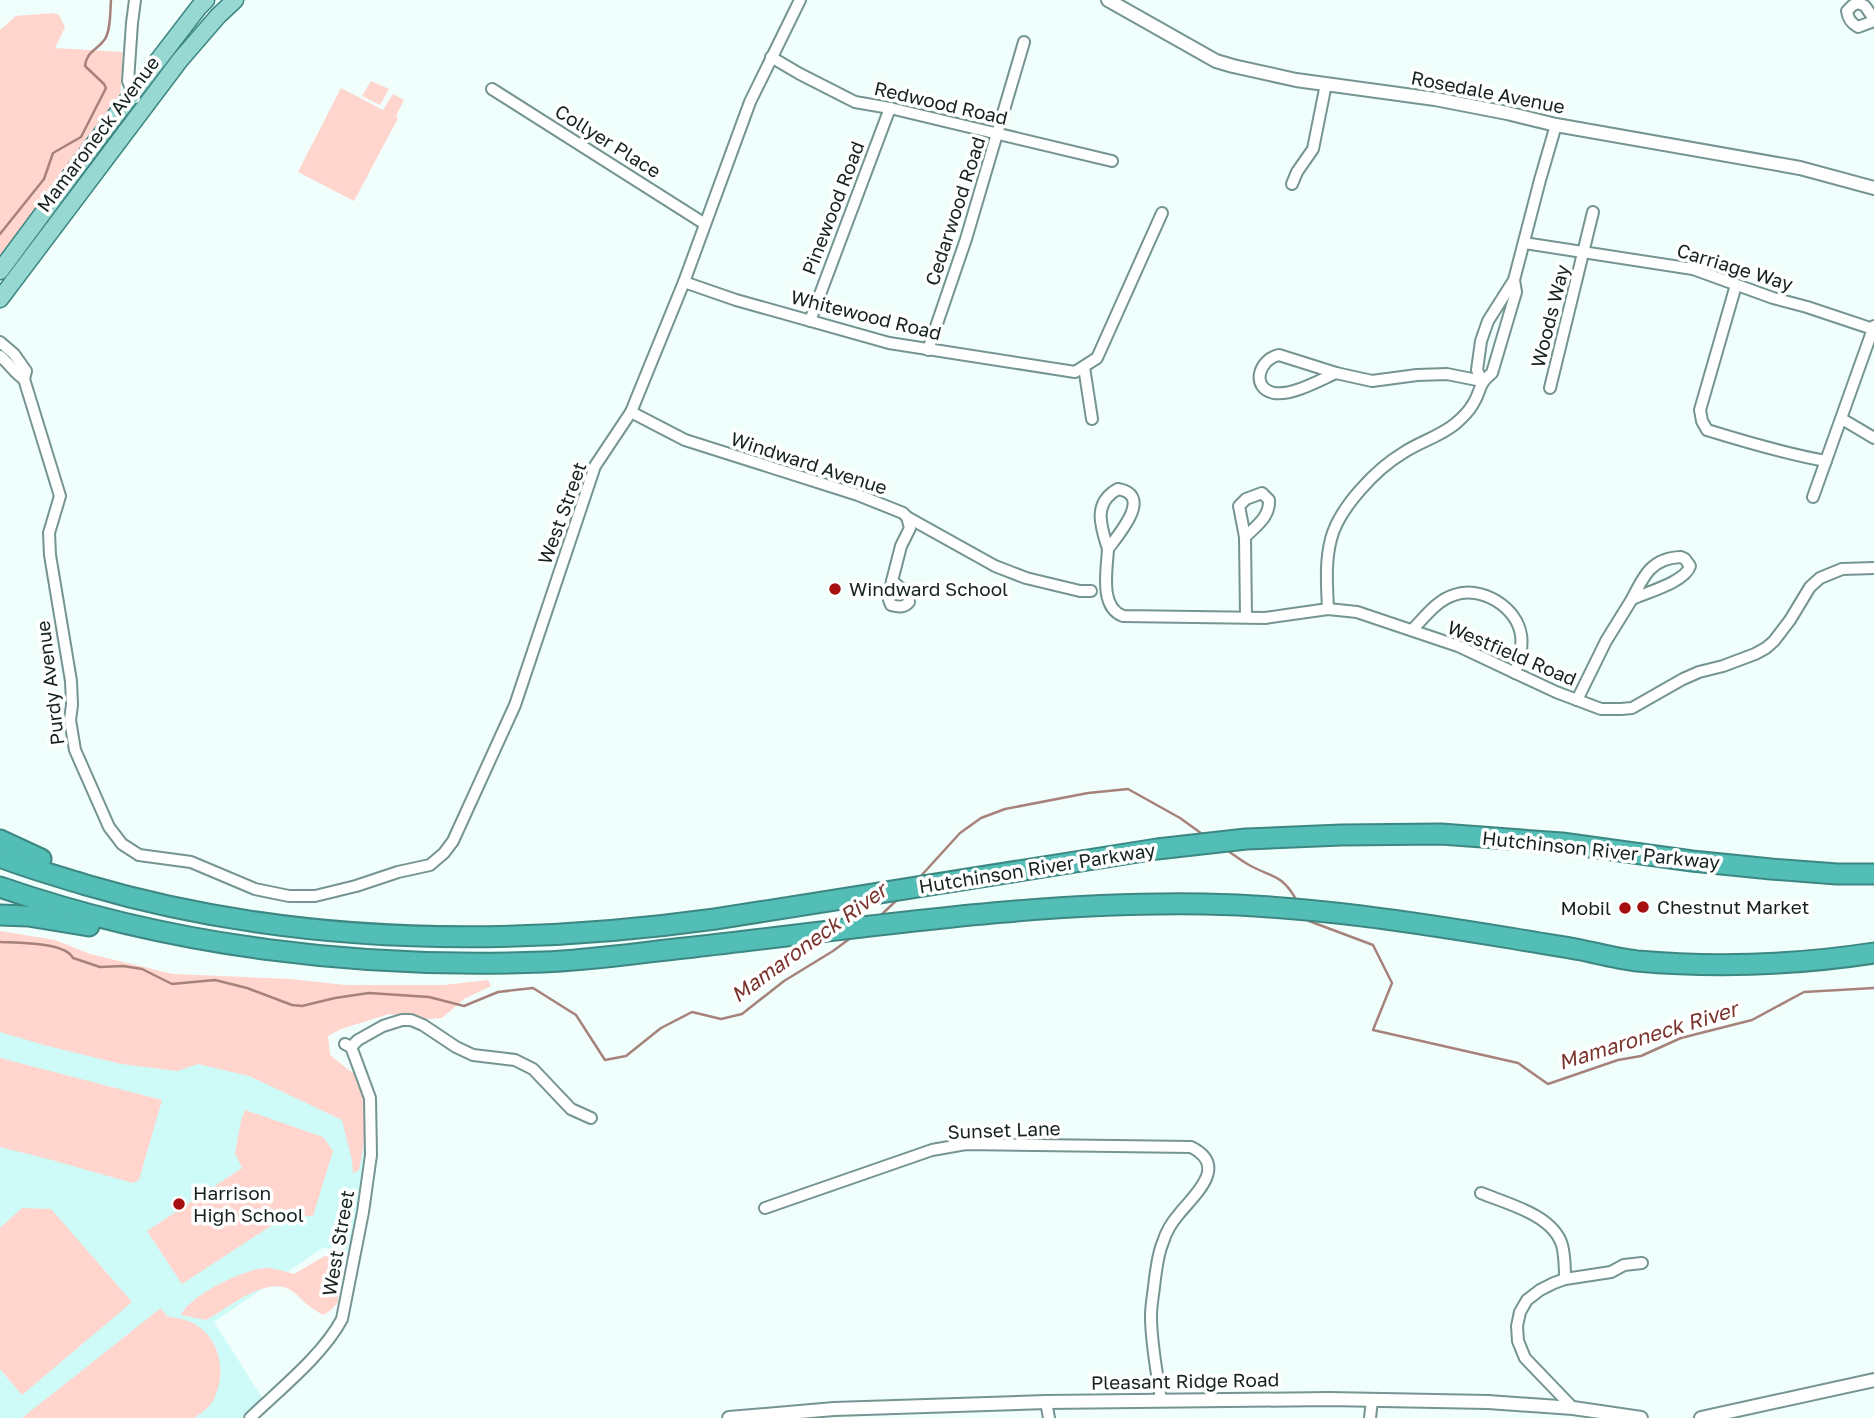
<svg xmlns="http://www.w3.org/2000/svg" width="1874" height="1418" font-family="'Golos Text',sans-serif">
  <rect width="100%" height="100%" fill="#f0fefc"/>
  <polygon fill="#cefbf7" points="0,962 326,1049 368,1110 367,1161 348,1254 324,1247 214,1322 263,1399 241,1418 0,1418"/>
  <g fill="#ffd5ce">
    <polygon points="53,13 59,15 65,27 55,48 123,52 120,101 0,257 0,30 16,16"/>
    <polygon points="371,81 389,89 380,105 362,96"/>
    <polygon points="341,88 383,110 393,94 404,100 396,116 398,118 354,201 298,172"/>
    <path d="M0 931 55 940 90 954 173 974 290 979 345 985H444L488 980 491 986 464 999 442 1018 428 1019 389 1014 341 1029 328 1036 330 1055 350 1071 363 1078C365 1108 367 1140 359 1170L353 1173 352 1160 342 1120 249 1076 198 1064 177 1071 121 1064 44 1045 0 1032Z"/>
    <polygon points="0,1058 162,1100 139,1180 133,1183 48,1159 0,1147"/>
    <polygon points="245,1110 323,1137 333,1151 313,1216 286,1216 182,1284 147,1231 242,1168 235,1153 241,1121"/>
    <polygon points="22,1208 51,1209 132,1302 22,1395 0,1369 0,1228"/>
    <path d="M325 1256 334 1257 340 1266 338 1302 331 1310 323 1315C318 1312 313 1309 309 1306 301 1300 296 1292 287 1288 261 1279 228 1308 206 1320L181 1315C190 1295 244 1269 266 1268 275 1268 285 1272 294 1274Z"/>
    <path d="M161 1308 167 1316C174 1318 182 1318 188 1321 221 1333 229 1377 211 1404 207 1409 200 1414 194 1418H22Z"/>
  </g>
  <g fill="none" stroke-linecap="round" stroke-linejoin="round">
    <g stroke="#a6827b" stroke-width="2.5">
      <path d="M0 234 44 179 53 153 81 137 106 88 104 84 85 66C87 50 97 51 105 39 111 29 110 12 111 0"/>
      <path d="M1225 849C1233 854 1240 860 1249 865 1273 878 1282 874 1297 901"/>
      <polyline points="920,877 960,833 981,818 1005,809 1088,793 1128,789 1180,818 1205,836"/>
      <polyline points="880,916 898,899"/>
      <polyline points="1307,919 1309,921 1373,945 1392,983 1373,1030 1518,1063 1548,1084 1618,1060 1641,1056 1681,1038 1752,1020 1804,992 1874,988"/>
      <path d="M0 942C18 943 65 942 73 958L100 967 123 966 142 969 172 984 215 980 247 988 292 1005 302 1006 335 998 369 993 429 997 464 1006 498 992 533 988 576 1015 605 1060 626 1056 661 1028 692 1012 721 1019 742 1014 784 981 833 951 852 937"/>
    </g>
    <defs>
      <g id="minor">
        <path d="M1874 19 1865 6 1859 3 1853 5 1847 11C1848 19 1851 23 1858 27L1874 21"/>
        <polyline points="771,57 800,74 855,102 890,108 1112,161"/>
        <polyline points="492,89 705,224"/>
        <polyline points="135,98 128,81 132,23 135,0"/>
        <polyline points="1292,184 1297,172 1313,149 1326,84"/>
        <polyline points="1524,243 1693,269 1773,298 1807,307 1873,329"/>
        <polyline points="684,282 736,300 889,343 1075,372 1097,358 1162,213"/>
        <path d="M1736 285 1700 410 1702 421 1707 430C1746 442 1786 454 1826 461"/>
        <polyline points="810,321 890,108"/>
        <polyline points="0,342 14,354 26,371 24,379 60,496 49,533 50,555 71,681 72,705 70,720 75,750 109,827 122,844 139,855 191,862 255,889 289,896 315,896 356,886 398,872 430,865 444,853 453,841 515,705 595,466 631,412 684,282 750,102 800,0"/>
        <polyline points="928,350 966,239 1024,42"/>
        <path d="M1279 355 1336 373C1320 380 1292 396 1274 393 1250 388 1259 359 1279 355Z"/>
        <path d="M0 356C9 363 15 374 24 379"/>
        <polyline points="1084,367 1092,419"/>
        <polyline points="1336,373 1372,381 1417,375 1447,374 1482,381"/>
        <polyline points="1482,381 1477,370 1481,341 1488,321 1514,280 1540,180 1556,125"/>
        <polyline points="1550,388 1593,212"/>
        <polyline points="631,412 685,440 858,495 903,513 907,517 995,566 1026,578 1080,591 1091,591"/>
        <polyline points="1842,419 1874,438"/>
        <path d="M1118 489C1154 495 1118 535 1108 549 1101 527 1092 503 1118 489Z"/>
        <path d="M1262 493 1269 500C1270 517 1256 526 1245 537L1239 506 1246 499Z"/>
        <polyline points="1813,497 1874,326"/>
        <polyline points="1245,537 1246,617"/>
        <path d="M1108 549C1107 570 1099 607 1123 616L1265 618 1328 609 1357 612 1458 646 1556 692 1601 709H1621L1632 708 1683 679 1699 672 1723 666 1755 654 1766 648 1774 641 1790 620 1810 587 1820 578 1842 569 1874 568"/>
        <path d="M1681 557 1685 559 1690 566C1685 582 1648 592 1632 599 1644 575 1652 558 1681 557Z"/>
        <path d="M892 581 908 594 909 602C904 608 898 607 891 605L889 600Z"/>
        <polyline points="892,581 901,546 910,528 907,517"/>
        <path d="M1328 609C1327 585 1325 562 1331 539 1339 508 1376 469 1403 453 1419 442 1439 437 1455 424 1461 419 1469 411 1473 404 1482 390 1477 385 1492 373L1516 292 1514 280"/>
        <path d="M1412 630C1424 618 1437 600 1454 595 1481 585 1517 607 1521 635 1523 648 1519 661 1515 673"/>
        <polyline points="1577,700 1606,641 1632,599"/>
        <polyline points="351,1047 358,1040 383,1026 402,1020 411,1020 423,1025 456,1047 473,1055 515,1060 533,1069 571,1109 591,1118"/>
        <path d="M1481 1193C1508 1204 1553 1215 1562 1245 1565 1256 1565 1268 1565 1279"/>
        <path d="M765 1208 932 1150 966 1144 1191 1147C1229 1166 1195 1194 1179 1214 1172 1222 1166 1232 1163 1242 1158 1253 1157 1266 1155 1278 1154 1291 1151 1303 1151 1316 1151 1344 1157 1372 1161 1400"/>
        <polyline points="1046,1402 1049,1418"/>
        <polyline points="1573,1408 1525,1358 1518,1341 1517,1326 1520,1312 1527,1300 1540,1290 1554,1283 1565,1279 1611,1272 1624,1265 1642,1263"/>
        <path d="M250 1418C280 1389 323 1355 342 1319L363 1212 371 1155 370 1098 353 1052 351 1047 345 1044"/>
        <polyline points="1370,1418 1372,1400"/>
      </g>
      <g id="tertiary">
        <polyline points="1108,0 1216,61 1233,66 1296,80 1435,99 1507,113 1556,125 1800,168 1874,188"/>
        <polyline points="729,1418 834,1409 1046,1402 1329,1399 1488,1402 1573,1408 1641,1418"/>
        <polyline points="1701,1418 1874,1380"/>
      </g>
      <g id="primary">
        <polyline points="0,271 103,132 199,7 206,0"/>
        <polyline points="0,299 180,60 218,16 235,0"/>
      </g>
      <g id="motorway">
        <polyline points="0,840 41,859"/>
        <path d="M0 857C28 868 57 876 86 885 290 945 505 948 715 919L1157 849 1246 839 1341 835 1441 834 1562 843 1692 861 1771 869 1837 874H1874"/>
        <path d="M0 887C173 947 361 969 543 962 593 960 644 952 694 947 863 928 1034 901 1205 904 1310 906 1412 922 1516 939 1538 943 1560 946 1581 950 1600 954 1619 959 1637 961 1717 968 1795 965 1874 953"/>
        <polyline points="0,915 28,916 89,926"/>
      </g>
    </defs>
    <use href="#minor" stroke="#749591" stroke-width="14"/>
    <use href="#tertiary" stroke="#749591" stroke-width="16"/>
    <use href="#primary" stroke="#3d8782" stroke-width="19"/>
    <use href="#motorway" stroke="#3d8782" stroke-width="23"/>
    <use href="#minor" stroke="#fff" stroke-width="10"/>
    <use href="#tertiary" stroke="#fff" stroke-width="12"/>
    <use href="#primary" stroke="#98d8d3" stroke-width="16"/>
    <use href="#motorway" stroke="#53beb6" stroke-width="19"/>
  </g>
  <g fill="#a50f10" stroke="#fff" stroke-width="2.5">
    <circle cx="835" cy="589" r="7"/>
    <circle cx="1643" cy="907" r="7"/>
    <circle cx="1625" cy="908" r="7"/>
    <circle cx="179" cy="1204" r="7"/>
  </g>
  <g text-anchor="middle" stroke-width="7" stroke-linejoin="round" paint-order="stroke">
    <g font-size="19" fill="#152221" stroke="#fff">
      <text transform="translate(1488 92) rotate(11)" y="7">Rosedale Avenue</text>
      <text transform="translate(941 103) rotate(13)" y="7">Redwood Road</text>
      <text transform="translate(98 134) rotate(-53)" y="7">Mamaroneck Avenue</text>
      <text transform="translate(608 141) rotate(32)" y="7">Collyer Place</text>
      <text transform="translate(833 208) rotate(-69)" y="7">Pinewood Road</text>
      <text transform="translate(955 211) rotate(-72)" y="7">Cedarwood Road</text>
      <text transform="translate(1735 267) rotate(17)" y="7">Carriage Way</text>
      <text transform="translate(866 315) rotate(14)" y="7">Whitewood Road</text>
      <text transform="translate(1550 316) rotate(-76)" y="7">Woods Way</text>
      <text transform="translate(809 463) rotate(18)" y="7">Windward Avenue</text>
      <text transform="translate(562 513) rotate(-70)" y="7">West Street</text>
      <text transform="translate(1512 653) rotate(23)" y="7">Westfield Road</text>
      <text transform="translate(50 683) rotate(-97)" y="7">Purdy Avenue</text>
      <text transform="translate(1601 850) rotate(6)" y="7">Hutchinson River Parkway</text>
      <text transform="translate(1037 868) rotate(-9)" y="7">Hutchinson River Parkway</text>
      <text transform="translate(1004 1130) rotate(-2)" y="7">Sunset Lane</text>
      <text transform="translate(338 1243) rotate(-80)" y="7">West Street</text>
      <text transform="translate(1185 1381) rotate(-1)" y="7">Pleasant Ridge Road</text>
    </g>
    <g font-size="19" fill="#152221" stroke="#fff" text-anchor="start">
      <text x="849" y="596">Windward School</text>
      <text x="1657" y="914">Chestnut Market</text>
      <text x="1611" y="915" text-anchor="end">Mobil</text>
      <text x="193" y="1200">Harrison<tspan x="193" dy="22">High School</tspan></text>
    </g>
    <g font-size="21" font-style="italic" fill="#7a342d" stroke="#fff">
      <text transform="translate(809 943) rotate(-36)" y="7">Mamaroneck River</text>
      <text transform="translate(1648 1036) rotate(-17)" y="7">Mamaroneck River</text>
    </g>
  </g>
</svg>
